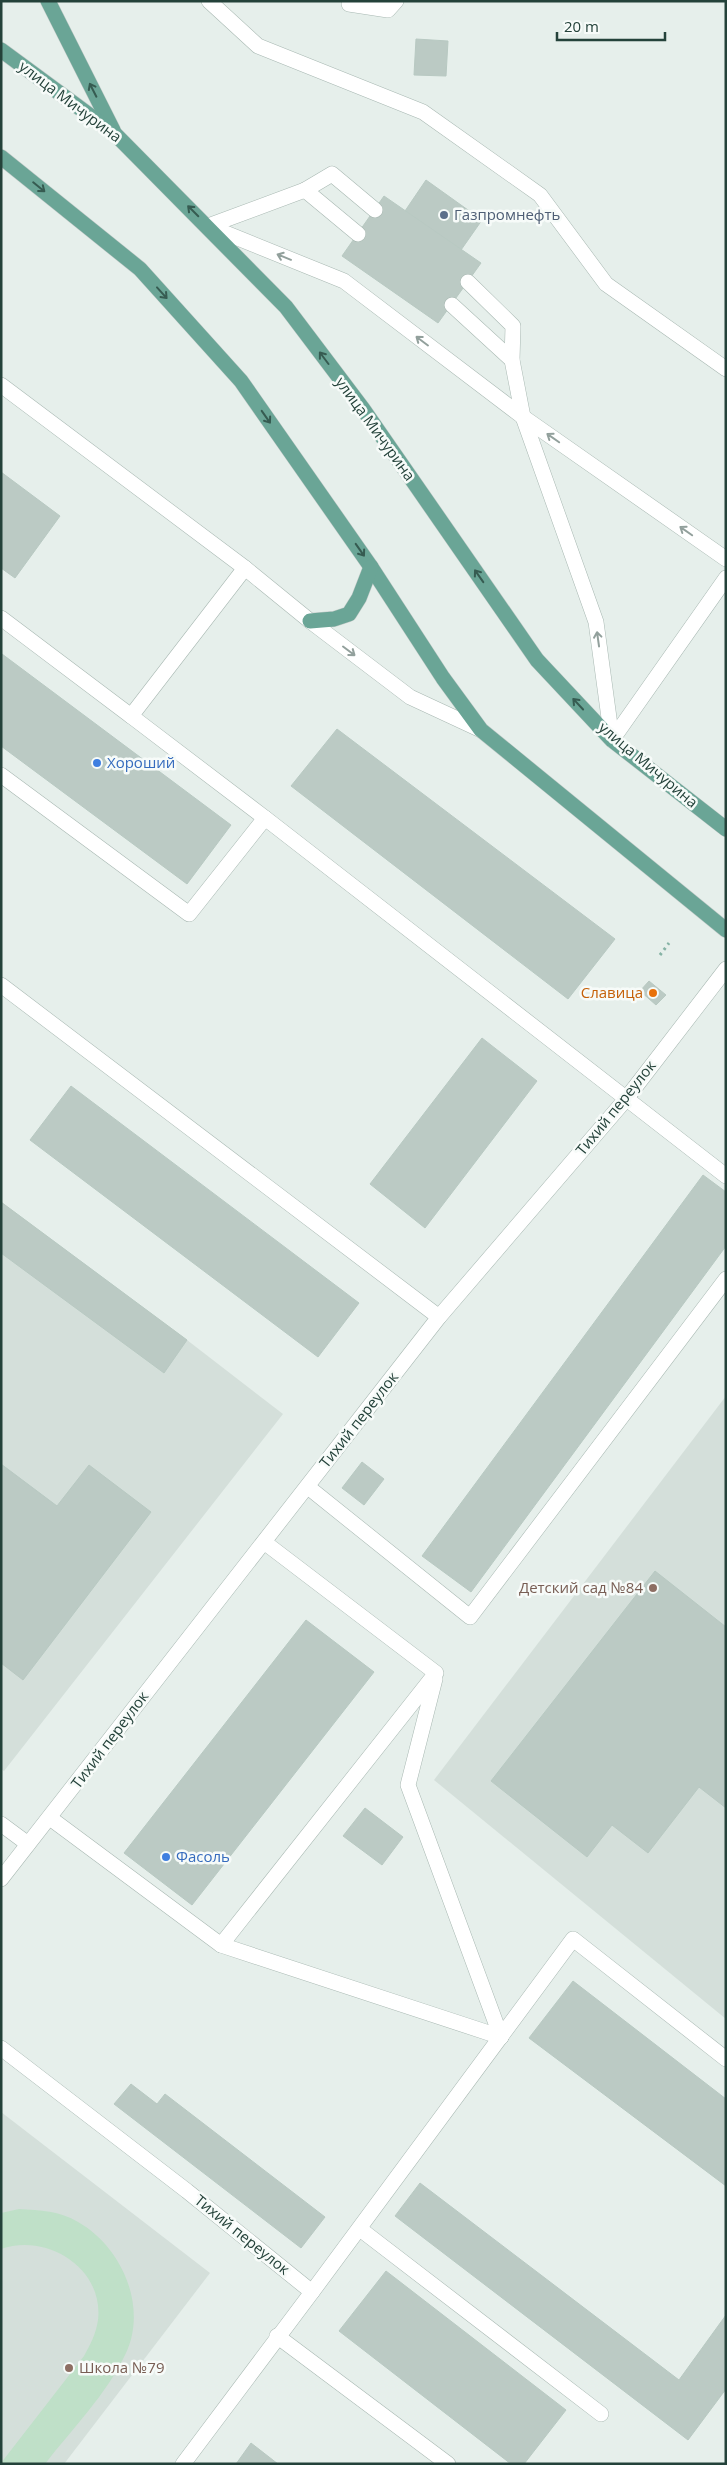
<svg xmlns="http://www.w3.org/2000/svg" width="727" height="2465" font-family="'Open Sans',sans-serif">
  <rect width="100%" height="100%" fill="#e6efeb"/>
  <g fill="#d4dfda">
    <polygon points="1,1202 187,1340 283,1414 4,1771 1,1769"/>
    <polygon points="726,1396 726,2019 434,1780"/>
    <polygon points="1,2112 210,2273 64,2464 1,2464"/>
  </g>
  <path fill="#bfe0c8" d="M19 2209C40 2210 60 2211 78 2222 121 2246 148 2306 126 2353 107 2394 72 2429 45 2464L1 2463 84 2356C90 2345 96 2334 98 2320 104 2268 47 2233 1 2249V2213Z"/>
  <g fill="#bbcac4" stroke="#b8c9c2">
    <polygon points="416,39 448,41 446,76 414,75"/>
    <polygon points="426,180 482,220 461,250 405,211"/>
    <polygon points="384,196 481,263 438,323 342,256"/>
    <polygon points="1,472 60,516 15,578 1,568"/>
    <polygon points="2,654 231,825 187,884 1,746"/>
    <polygon points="337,729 615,939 568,999 291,786"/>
    <polygon points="649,981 666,995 656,1005 640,991"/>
    <polygon points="482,1038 537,1081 425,1228 370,1184"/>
    <polygon points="71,1086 359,1303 318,1357 30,1140"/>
    <polygon points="703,1175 726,1192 726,1246 471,1592 422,1556"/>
    <polygon points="1,1202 187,1340 164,1373 1,1253"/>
    <polygon points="362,1462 384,1479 364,1505 342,1488"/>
    <polygon points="1,1464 57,1506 89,1465 151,1512 23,1680 1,1663"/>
    <polygon points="655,1571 726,1627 726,1808 699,1787 648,1853 612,1825 587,1857 491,1781"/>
    <polygon points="306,1620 374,1672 192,1905 124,1853"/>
    <polygon points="365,1808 403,1837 382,1865 343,1836"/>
    <polygon points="573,1981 726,2099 726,2186 529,2038"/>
    <polygon points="131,2084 157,2104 165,2094 325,2217 301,2248 114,2104"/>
    <polygon points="420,2183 679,2380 726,2315 726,2389 688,2440 395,2216"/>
    <polygon points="386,2271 566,2410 524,2464 511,2464 339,2331"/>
    <polygon points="251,2443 278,2464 236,2464"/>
  </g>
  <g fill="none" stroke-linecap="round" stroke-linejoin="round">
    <defs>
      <g id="lane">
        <polyline points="209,1 258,46 423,112 540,195 606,284 726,369"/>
        <polyline points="349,4 388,10 396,1"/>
        <polyline points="305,190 358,234"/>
        <polyline points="208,226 344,281 523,417 726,559"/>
        <polyline points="208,226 305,190 332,174 375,210"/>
        <polyline points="468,282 513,326 512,360 523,417 596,622 612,740"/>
        <polyline points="452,305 512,360"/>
        <polyline points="1,618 131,716"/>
        <polyline points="310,621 410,697 481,730"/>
        <polyline points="1,775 189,914 265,818 726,1176"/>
        <polyline points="1,985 439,1317"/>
        <polyline points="308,1487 470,1617 726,1279"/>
        <polyline points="435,1679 408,1785 501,2037"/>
        <polyline points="50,1818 221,1945 436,1673 264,1542"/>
        <polyline points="1,1824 28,1844"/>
        <polyline points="221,1945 501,2037"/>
        <polyline points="360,2229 601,2414"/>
        <polyline points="312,2292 573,1939 726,2059"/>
        <polyline points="277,2336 448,2464"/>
      </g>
      <g id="street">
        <polyline points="1,385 245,568 310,621"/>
        <polyline points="245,568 131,716 265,818"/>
        <polyline points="612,740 726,578"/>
        <polyline points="1,1879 439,1317 626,1099 726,969"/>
        <polyline points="1,2048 187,2191 312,2292 183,2464"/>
      </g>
      <g id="primary">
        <polyline points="48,1 113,130"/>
        <polyline points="1,50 115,134 286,307 363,409 537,660 612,740 726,829"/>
        <polyline points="1,157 140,269 241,381 371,567 443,678 481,730 726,930"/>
        <polyline points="310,621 334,619 349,614 359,598 371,567"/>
      </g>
    </defs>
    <use href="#lane" stroke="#a8b8b2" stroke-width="16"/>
    <use href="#street" stroke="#a8b8b2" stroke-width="16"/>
    <use href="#primary" stroke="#c2cac8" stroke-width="16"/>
    <polyline stroke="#86b3a5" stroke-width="3" stroke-dasharray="2.5 4" stroke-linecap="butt" points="660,955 669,943"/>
    <use href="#lane" stroke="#fff" stroke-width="15"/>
    <use href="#street" stroke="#fff" stroke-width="15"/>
    <use href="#primary" stroke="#6aa596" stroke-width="15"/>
  </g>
  <defs><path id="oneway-shaft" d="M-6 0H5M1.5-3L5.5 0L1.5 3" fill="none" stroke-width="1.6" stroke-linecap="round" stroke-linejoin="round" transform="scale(1.25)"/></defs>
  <g stroke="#365b51">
    <use href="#oneway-shaft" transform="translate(93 90) rotate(-117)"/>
    <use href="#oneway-shaft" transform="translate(39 187) rotate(39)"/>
    <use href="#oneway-shaft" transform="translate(193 211) rotate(-135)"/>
    <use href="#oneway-shaft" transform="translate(162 293) rotate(48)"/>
    <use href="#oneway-shaft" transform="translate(324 358) rotate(-127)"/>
    <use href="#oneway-shaft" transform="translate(266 417) rotate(55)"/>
    <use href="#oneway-shaft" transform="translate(360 550) rotate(55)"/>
    <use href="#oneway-shaft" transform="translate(479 576) rotate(-125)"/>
    <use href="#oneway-shaft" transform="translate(578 704) rotate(-133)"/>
  </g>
  <g stroke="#92a09c">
    <use href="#oneway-shaft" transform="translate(284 257) rotate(-158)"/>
    <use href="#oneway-shaft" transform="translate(422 341) rotate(-143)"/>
    <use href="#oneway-shaft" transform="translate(553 438) rotate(-145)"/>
    <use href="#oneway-shaft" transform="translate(686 531) rotate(-145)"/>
    <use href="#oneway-shaft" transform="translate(598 639) rotate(-98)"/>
    <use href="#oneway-shaft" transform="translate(349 651) rotate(37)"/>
  </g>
  <circle fill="#5c6f8a" stroke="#f7fbf9" stroke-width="2" cx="444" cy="215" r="5"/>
  <g fill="#3f7fe0" stroke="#f7fbf9" stroke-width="2">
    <circle cx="97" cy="763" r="5"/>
    <circle cx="166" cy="1857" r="5"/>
  </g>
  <circle fill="#e8710a" stroke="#f7fbf9" stroke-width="2" cx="653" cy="993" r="5"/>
  <g fill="#8d6e63" stroke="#f7fbf9" stroke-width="2">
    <circle cx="653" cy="1588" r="5"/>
    <circle cx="69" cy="2368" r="5"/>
  </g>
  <g text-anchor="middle" stroke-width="5" stroke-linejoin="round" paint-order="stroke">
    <g font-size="15" fill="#24423a" stroke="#f7fbf9">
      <text transform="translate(70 102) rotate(37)" y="5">улица Мичурина</text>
      <text transform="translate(375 429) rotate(54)" y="5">улица Мичурина</text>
      <text transform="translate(648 765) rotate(40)" y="5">улица Мичурина</text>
      <text transform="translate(616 1108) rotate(-51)" y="5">Тихий переулок</text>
      <text transform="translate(359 1420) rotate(-52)" y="5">Тихий переулок</text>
      <text transform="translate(110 1740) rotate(-53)" y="5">Тихий переулок</text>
      <text transform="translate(242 2235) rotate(39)" y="5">Тихий переулок</text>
    </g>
    <g font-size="15" fill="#4e5e75" stroke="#f7fbf9" text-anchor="start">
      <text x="454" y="220">Газпромнефть</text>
    </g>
    <g font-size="15" fill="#366cbe" stroke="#f7fbf9" text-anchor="start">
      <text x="107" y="768">Хороший</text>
      <text x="176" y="1862">Фасоль</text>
    </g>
    <g font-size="15" fill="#c56008" stroke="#f7fbf9" text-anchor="end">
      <text x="643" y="998">Славица</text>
    </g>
    <g font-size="15" fill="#785e54" stroke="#f7fbf9" text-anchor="end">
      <text x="643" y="1593">Детский сад №84</text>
      <text x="79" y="2373" text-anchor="start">Школа №79</text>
    </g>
  </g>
  <rect width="727" height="2465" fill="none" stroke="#24423a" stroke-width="5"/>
  <path d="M557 32v8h108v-8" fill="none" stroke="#24423a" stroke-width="2.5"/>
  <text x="564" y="32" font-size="15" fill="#24423a" stroke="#f7fbf9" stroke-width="4" paint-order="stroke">20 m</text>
</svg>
